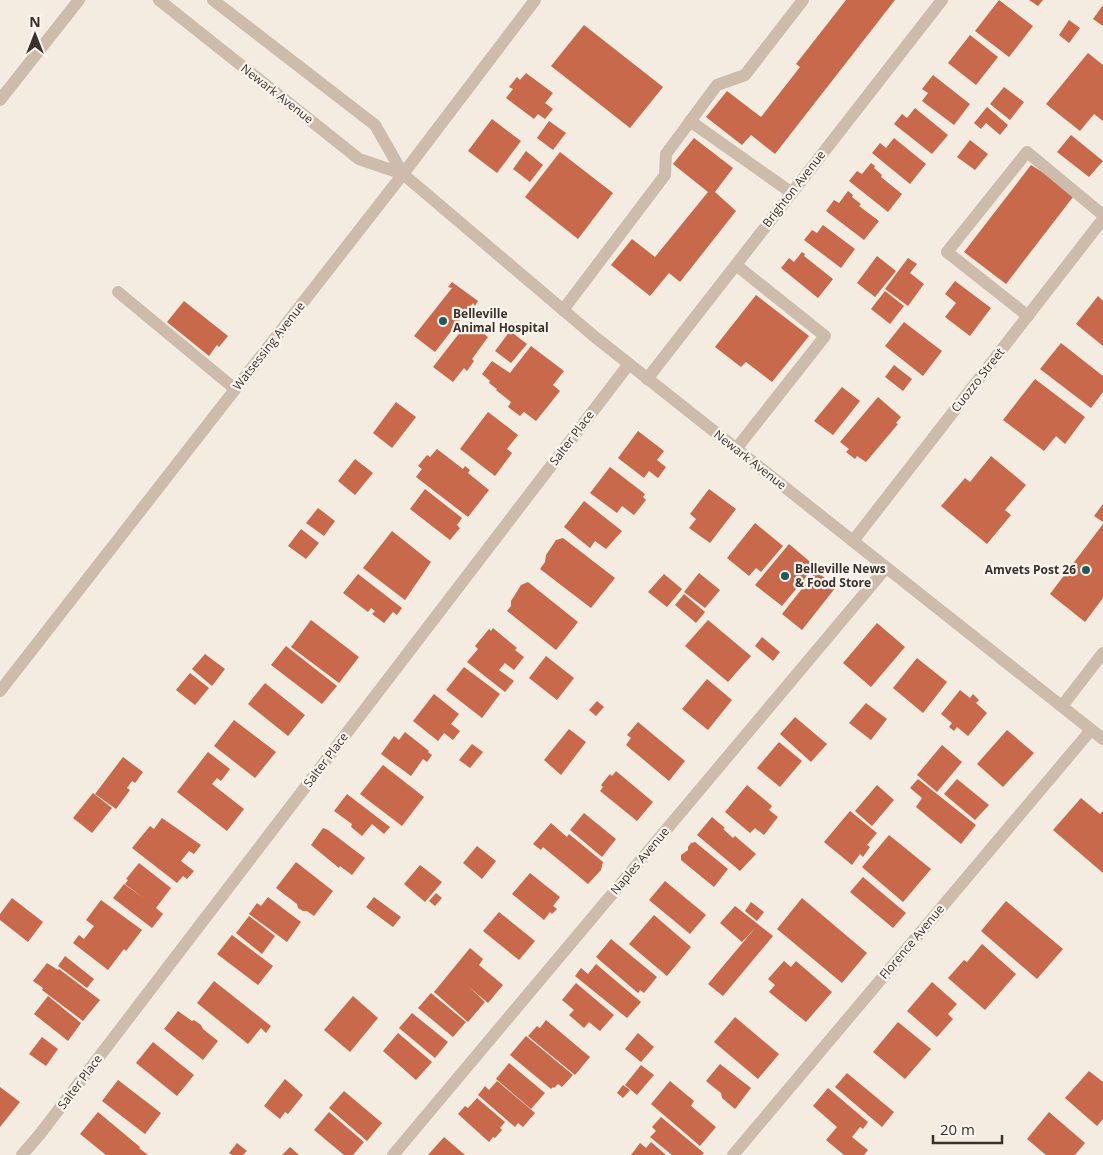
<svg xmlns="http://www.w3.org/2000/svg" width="1103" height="1155" font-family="'Open Sans',sans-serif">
  <rect width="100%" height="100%" fill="#f4ebe1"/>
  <g fill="#c8694b">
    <polygon points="846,0 895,0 775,154 751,135 742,145 706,117 727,91 761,117 800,67 796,64"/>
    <polygon points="999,0 1033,26 1009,57 975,31"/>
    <polygon points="1029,0 1043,0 1038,6"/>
    <polygon points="1103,5 1103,26 1093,19"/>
    <polygon points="1069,20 1080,28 1069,43 1059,35"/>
    <polygon points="584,25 663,87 630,128 551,66"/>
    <polygon points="970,35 998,57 976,85 948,63"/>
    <polygon points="1088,53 1103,65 1103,121 1094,114 1080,131 1046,104"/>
    <polygon points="526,73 553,93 545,103 553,109 545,119 538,114 534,119 506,98 513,89 509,87 517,77 520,80"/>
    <polygon points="933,75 970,104 954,125 922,101 928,93 922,89"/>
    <polygon points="1004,87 1024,102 1010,120 990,104"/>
    <polygon points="987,107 1008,125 1000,135 986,123 981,129 974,123"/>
    <polygon points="915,108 948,135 932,154 894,124 902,114 907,118"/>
    <polygon points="492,119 521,141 497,173 468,151"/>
    <polygon points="549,121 566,133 553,150 537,138"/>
    <polygon points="1071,135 1103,161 1089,177 1057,152"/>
    <polygon points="694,138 733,168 715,192 736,211 680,282 669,273 650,296 611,265 632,239 655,257 708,192 673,164"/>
    <polygon points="894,138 926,164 910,184 872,153 880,143 886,148"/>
    <polygon points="970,140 988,154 975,170 957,157"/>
    <polygon points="526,151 543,165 530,182 513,169"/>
    <polygon points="560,152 613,193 578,239 525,197"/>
    <polygon points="871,163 875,166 874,168 882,175 881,177 902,194 888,212 849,181 857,171 862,174"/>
    <polygon points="1031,165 1053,179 1073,197 1006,284 964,252"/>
    <polygon points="848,191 853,195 852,197 861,204 859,206 879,221 864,240 826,211 834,200 839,203"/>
    <polygon points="823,225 855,249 841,268 804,240 812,230 817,233"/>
    <polygon points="802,252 805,254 804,256 833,279 818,298 781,268 789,258 794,262"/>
    <polygon points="877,256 896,271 875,297 857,283"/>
    <polygon points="908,258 917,264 910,273 924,284 908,306 885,289"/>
    <polygon points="955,281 991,308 970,336 945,317 956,303 945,294"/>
    <polygon points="452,282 478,301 475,306 473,303 435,352 414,336 452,288 448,287"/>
    <polygon points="885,291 904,306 890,324 871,309"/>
    <polygon points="756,295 809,336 772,382 746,362 741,367 715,347"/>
    <polygon points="1098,296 1103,301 1103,346 1076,324"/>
    <polygon points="184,301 228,336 219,347 217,345 209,356 167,322"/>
    <polygon points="468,322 488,337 472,359 474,361 467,371 464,368 453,382 433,367"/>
    <polygon points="904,322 942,351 923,376 885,346"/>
    <polygon points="510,331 527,344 511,363 495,351"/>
    <polygon points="1061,343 1103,376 1103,392 1091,408 1040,369"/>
    <polygon points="531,346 564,371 553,385 560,391 536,421 524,412 520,416 508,407 511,402 496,390 497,389 489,383 490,381 482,374 492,361 510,373"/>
    <polygon points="894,365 912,379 903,391 885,377"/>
    <polygon points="1035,379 1085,417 1065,444 1056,436 1044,451 1003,420"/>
    <polygon points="842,387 860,401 833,435 814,421"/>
    <polygon points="878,397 901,417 896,423 898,424 866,462 857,456 855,459 846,452 849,449 840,442"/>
    <polygon points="396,402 416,417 392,448 373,433"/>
    <polygon points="488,412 518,435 507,449 512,453 495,476 460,449"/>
    <polygon points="638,431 664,451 657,460 666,467 658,478 649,471 644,478 618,458"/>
    <polygon points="437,449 463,469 465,466 470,470 468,473 489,490 468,517 416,477 422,469 418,466 427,455 430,457"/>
    <polygon points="991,456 1026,485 1005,510 1011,515 987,544 941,506 965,478 970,482"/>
    <polygon points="355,459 373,473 355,495 338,481"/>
    <polygon points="610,467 645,494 643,497 646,500 634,515 622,506 617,513 590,493"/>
    <polygon points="425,489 462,518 457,525 460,528 450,540 410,509"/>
    <polygon points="709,489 736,509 710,543 689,528 696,519 690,514"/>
    <polygon points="584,501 622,531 606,549 595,541 590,548 564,527"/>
    <polygon points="1103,504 1103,522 1094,516"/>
    <polygon points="318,508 335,521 324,536 306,523"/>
    <polygon points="755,523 783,546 761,572 756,568 749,576 727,558"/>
    <polygon points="1103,524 1103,598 1085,622 1050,594"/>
    <polygon points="301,529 319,543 306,559 288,546"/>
    <polygon points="392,531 431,562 405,600 363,568"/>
    <polygon points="563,538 615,578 591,608 540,569 545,562 546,555 556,540"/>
    <polygon points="789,544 815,566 782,606 755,585"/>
    <polygon points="816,571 836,587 802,630 782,614"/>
    <polygon points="699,573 720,590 705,608 684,592"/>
    <polygon points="358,574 402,608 397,615 393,612 384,623 372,614 375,611 371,608 368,612 343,593"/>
    <polygon points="664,574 682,589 667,607 648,592"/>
    <polygon points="528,582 578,622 556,650 507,611 511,606 511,601 521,585"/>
    <polygon points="684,594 705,612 696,623 675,605"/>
    <polygon points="311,620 359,657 339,683 291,647"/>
    <polygon points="708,620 751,656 728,682 685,646"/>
    <polygon points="877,623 905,647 871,687 843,663"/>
    <polygon points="493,628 517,648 515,650 524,657 514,670 505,663 499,670 514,681 505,692 467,662 478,649 475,646 489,629 491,631"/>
    <polygon points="762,637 780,652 773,661 755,646"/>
    <polygon points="286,646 337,686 322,704 271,665"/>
    <polygon points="205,654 225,669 212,686 192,669"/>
    <polygon points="546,656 574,678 557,700 529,678"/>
    <polygon points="917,658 947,682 923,713 893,688"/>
    <polygon points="464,667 500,694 482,718 446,690"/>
    <polygon points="190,673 209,688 195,705 176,690"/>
    <polygon points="707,679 732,700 708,730 682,709"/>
    <polygon points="265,683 305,715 288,736 248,704"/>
    <polygon points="960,690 970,698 973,694 979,700 976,703 987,713 968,736 957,727 954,731 949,727 952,723 941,714"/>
    <polygon points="434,694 459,714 451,724 460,731 453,740 444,733 438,741 413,721"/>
    <polygon points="597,701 604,707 596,716 589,710"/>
    <polygon points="866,703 887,719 871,740 849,723"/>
    <polygon points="795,717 827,744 811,762 780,734"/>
    <polygon points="234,720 276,752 255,778 214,746"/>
    <polygon points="638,722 685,761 669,781 626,745 631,738 627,735"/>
    <polygon points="569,729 586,742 561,775 544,760"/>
    <polygon points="1007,730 1034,753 1003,787 977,764"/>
    <polygon points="405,732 429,751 428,752 432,755 427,762 423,759 411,776 381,754 394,736 399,740"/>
    <polygon points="779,742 802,761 780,787 757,768"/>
    <polygon points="472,744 483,752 470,768 459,760"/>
    <polygon points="942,745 962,762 937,792 917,775"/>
    <polygon points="208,752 230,769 221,781 217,778 212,784 244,809 227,831 177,792"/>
    <polygon points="123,757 143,772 135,783 132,781 127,788 130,790 116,809 95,794"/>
    <polygon points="383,765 424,797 402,826 360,794"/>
    <polygon points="616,771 653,802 637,821 600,791 603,787 601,785 610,774 612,776"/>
    <polygon points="918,779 976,825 961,844 916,807 922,798 910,788"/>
    <polygon points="957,779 989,805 975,820 944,794"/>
    <polygon points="747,785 772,806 769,810 778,817 764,835 755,828 750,833 725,812"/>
    <polygon points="877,785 894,800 872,826 855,811"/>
    <polygon points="93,793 112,808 92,833 73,818"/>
    <polygon points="347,794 390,827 384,834 372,824 362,836 351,827 352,824 334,811"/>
    <polygon points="1081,798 1100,814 1103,811 1103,873 1053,830"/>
    <polygon points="850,811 877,833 867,845 870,847 863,857 860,854 852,865 824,842"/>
    <polygon points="584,813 616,839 602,857 570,830"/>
    <polygon points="712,817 725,828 723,829 733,838 735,836 756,854 740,871 697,835"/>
    <polygon points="162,818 201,845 194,854 189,851 181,861 194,871 187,879 183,876 177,883 132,848 150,826 154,829"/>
    <polygon points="551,823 567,837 569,834 603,862 601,870 588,884 543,847 541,850 533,844"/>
    <polygon points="323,828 328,830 365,858 352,875 340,866 339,868 311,845"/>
    <polygon points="889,835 931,869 903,902 862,867"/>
    <polygon points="695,842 728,869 714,887 681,860 681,855 688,850 688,847 691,843"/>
    <polygon points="477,846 496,861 482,879 463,863"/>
    <polygon points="296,862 333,891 314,916 307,911 303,911 298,908 297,904 276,888"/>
    <polygon points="139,863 171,888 156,908 163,914 152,928 113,898 124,884 145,899 125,884 128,880 126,879"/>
    <polygon points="420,865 442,882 425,902 404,884"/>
    <polygon points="530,873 560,897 553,906 557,909 552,914 550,912 544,920 512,894"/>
    <polygon points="863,877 906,913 893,928 850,892"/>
    <polygon points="665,881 706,915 690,934 649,900"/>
    <polygon points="436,893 442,898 435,906 429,901"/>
    <polygon points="268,897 301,922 287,942 249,914 257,903 261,906"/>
    <polygon points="374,897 401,917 393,927 366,907"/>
    <polygon points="12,898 43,922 28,942 0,920 0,914"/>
    <polygon points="802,898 867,953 842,983 777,929"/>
    <polygon points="101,900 142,930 126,951 124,949 108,970 73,943 79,935 84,939 94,926 86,920"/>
    <polygon points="1006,901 1063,949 1037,979 981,931"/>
    <polygon points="751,902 764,912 757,921 745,911"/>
    <polygon points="735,906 773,936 723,996 708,984 756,927 742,942 720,923"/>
    <polygon points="499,912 535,941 519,960 483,931"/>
    <polygon points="654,915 691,947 667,976 629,944"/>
    <polygon points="249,916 275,936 262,954 236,933"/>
    <polygon points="232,935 273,966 258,985 217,954"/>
    <polygon points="611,939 657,977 644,993 640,990 638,993 596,957"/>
    <polygon points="982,944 1016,974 985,1010 948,978 964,960 967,962"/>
    <polygon points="470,948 483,959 479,965 503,985 488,1003 469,987 485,1002 468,1022 434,992"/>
    <polygon points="65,956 94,979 87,988 58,966"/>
    <polygon points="784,961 791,967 796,961 832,992 806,1022 769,992 775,985 768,979"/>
    <polygon points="47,963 58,970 59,969 100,1000 83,1021 42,990 43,988 33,981"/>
    <polygon points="596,964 641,1002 627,1018 575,976 581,968 588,974"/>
    <polygon points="214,981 271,1026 266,1033 261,1028 248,1044 197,1003"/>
    <polygon points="932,982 957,1004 948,1014 953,1019 937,1037 907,1011"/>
    <polygon points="576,983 614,1015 600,1031 589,1022 584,1028 569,1015 574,1010 562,1000"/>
    <polygon points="431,993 466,1022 453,1037 418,1008"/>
    <polygon points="48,996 81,1023 68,1041 34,1014"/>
    <polygon points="353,996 378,1018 350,1052 324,1030"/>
    <polygon points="178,1011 192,1021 194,1020 201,1025 203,1029 218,1041 203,1060 164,1029"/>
    <polygon points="412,1013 448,1042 435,1058 399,1028"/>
    <polygon points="735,1017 779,1054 758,1079 714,1042"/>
    <polygon points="546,1020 590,1057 575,1075 528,1036 537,1026 540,1028"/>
    <polygon points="898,1022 931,1049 905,1079 873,1052"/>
    <polygon points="398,1033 432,1062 416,1080 383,1051"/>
    <polygon points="638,1033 654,1047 641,1062 625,1049"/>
    <polygon points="526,1036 573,1075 562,1087 558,1084 554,1088 553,1087 551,1089 510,1055"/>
    <polygon points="42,1037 58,1049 46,1066 29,1054"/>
    <polygon points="153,1042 194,1075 177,1096 136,1063"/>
    <polygon points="509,1063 545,1093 531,1109 496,1079"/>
    <polygon points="720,1064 751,1088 735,1109 722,1098 721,1093 706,1081"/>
    <polygon points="641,1065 654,1075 637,1095 625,1085"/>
    <polygon points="1089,1071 1103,1082 1103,1119 1097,1126 1065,1098"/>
    <polygon points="847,1073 894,1112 882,1127 835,1087"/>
    <polygon points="285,1079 303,1095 288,1114 285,1112 280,1119 264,1106"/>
    <polygon points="118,1080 161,1113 145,1134 102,1101"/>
    <polygon points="497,1081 535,1113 523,1127 518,1123 515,1127 478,1095 485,1086 489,1090"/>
    <polygon points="670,1081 694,1101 691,1106 716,1127 700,1146 651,1104"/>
    <polygon points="623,1085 630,1090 623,1098 617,1093"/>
    <polygon points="0,1087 20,1102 0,1127"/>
    <polygon points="828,1088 868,1122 863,1129 860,1127 852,1137 868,1150 864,1155 844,1155 826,1140 837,1127 813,1106"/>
    <polygon points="344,1091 382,1123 367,1141 329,1108"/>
    <polygon points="477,1098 505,1122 500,1128 502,1130 495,1138 493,1137 489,1142 458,1114 465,1106 468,1108"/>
    <polygon points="98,1112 140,1147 139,1148 148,1155 106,1155 80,1134"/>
    <polygon points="329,1112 364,1142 353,1155 344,1155 314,1130"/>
    <polygon points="1049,1112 1085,1143 1075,1155 1046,1155 1027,1139"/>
    <polygon points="661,1117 704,1153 702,1155 672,1155 650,1137 656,1131 652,1127"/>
    <polygon points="444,1137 465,1155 428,1155"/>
    <polygon points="651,1142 666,1155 631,1155 640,1143 646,1148"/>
    <polygon points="237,1143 247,1151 243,1155 232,1155 229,1153"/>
    <polygon points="290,1147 299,1155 282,1155"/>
  </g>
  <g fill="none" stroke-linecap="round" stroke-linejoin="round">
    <g stroke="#cdbbac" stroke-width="12">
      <polyline points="690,121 792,193"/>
      <polyline points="736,265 825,336 736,449"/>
      <polyline points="118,292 235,389"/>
      <polyline points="563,310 665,175 666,154 717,85 745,75 803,0"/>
      <polyline points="1028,316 947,252 1027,152 1103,215"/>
    </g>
    <g stroke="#cdbbac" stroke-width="12">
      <polyline points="159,0 359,159 403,174"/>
      <polyline points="213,0 375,125 403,174 595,337 1103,739"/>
      <polyline points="0,100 79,0"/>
      <polyline points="647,379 942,0"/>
      <polyline points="853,541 1103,219"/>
      <polyline points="0,691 403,174 535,0"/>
      <polyline points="1062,706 1103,653"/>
      <polyline points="22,1155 40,1134 629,364"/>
      <polyline points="393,1155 886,568"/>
      <polyline points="733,1155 1091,730"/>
    </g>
  </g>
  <g fill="#1f5a5e" stroke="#fbf5ee" stroke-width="2">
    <circle cx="443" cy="321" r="5"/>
    <circle cx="1086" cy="570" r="5"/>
    <circle cx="785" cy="576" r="5"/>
  </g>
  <g text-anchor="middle" stroke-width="4.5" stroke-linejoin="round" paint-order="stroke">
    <g font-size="12" fill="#3b302b" stroke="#fbf5ee">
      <text transform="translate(277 94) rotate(38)" y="4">Newark Avenue</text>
      <text transform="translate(794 189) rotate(-52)" y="4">Brighton Avenue</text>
      <text transform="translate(269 346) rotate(-52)" y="4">Watsessing Avenue</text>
      <text transform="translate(978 380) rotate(-52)" y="4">Cuozzo Street</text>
      <text transform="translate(572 438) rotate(-53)" y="4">Salter Place</text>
      <text transform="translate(750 460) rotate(38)" y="4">Newark Avenue</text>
      <text transform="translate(326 760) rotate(-53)" y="4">Salter Place</text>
      <text transform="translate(640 861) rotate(-50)" y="4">Naples Avenue</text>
      <text transform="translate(912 942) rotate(-50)" y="4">Florence Avenue</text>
      <text transform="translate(80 1082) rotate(-53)" y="4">Salter Place</text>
    </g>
    <g font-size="12" font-weight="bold" fill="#3b302b" stroke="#fbf5ee" text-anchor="start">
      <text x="453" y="318">Belleville<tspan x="453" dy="14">Animal Hospital</tspan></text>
      <text x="795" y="573">Belleville News<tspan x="795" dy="14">&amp; Food Store</tspan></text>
      <text x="1076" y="574" text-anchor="end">Amvets Post 26</text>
    </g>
  </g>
  <g transform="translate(35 35)" stroke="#fbf5ee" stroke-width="4" paint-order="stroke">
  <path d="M0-4L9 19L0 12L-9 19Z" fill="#3b302b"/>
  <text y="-8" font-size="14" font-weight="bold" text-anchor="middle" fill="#3b302b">N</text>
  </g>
  <path d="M933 1135v8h69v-8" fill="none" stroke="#3b302b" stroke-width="2.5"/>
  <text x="940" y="1135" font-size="15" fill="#3b302b" stroke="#fbf5ee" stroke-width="4" paint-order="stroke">20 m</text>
</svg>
